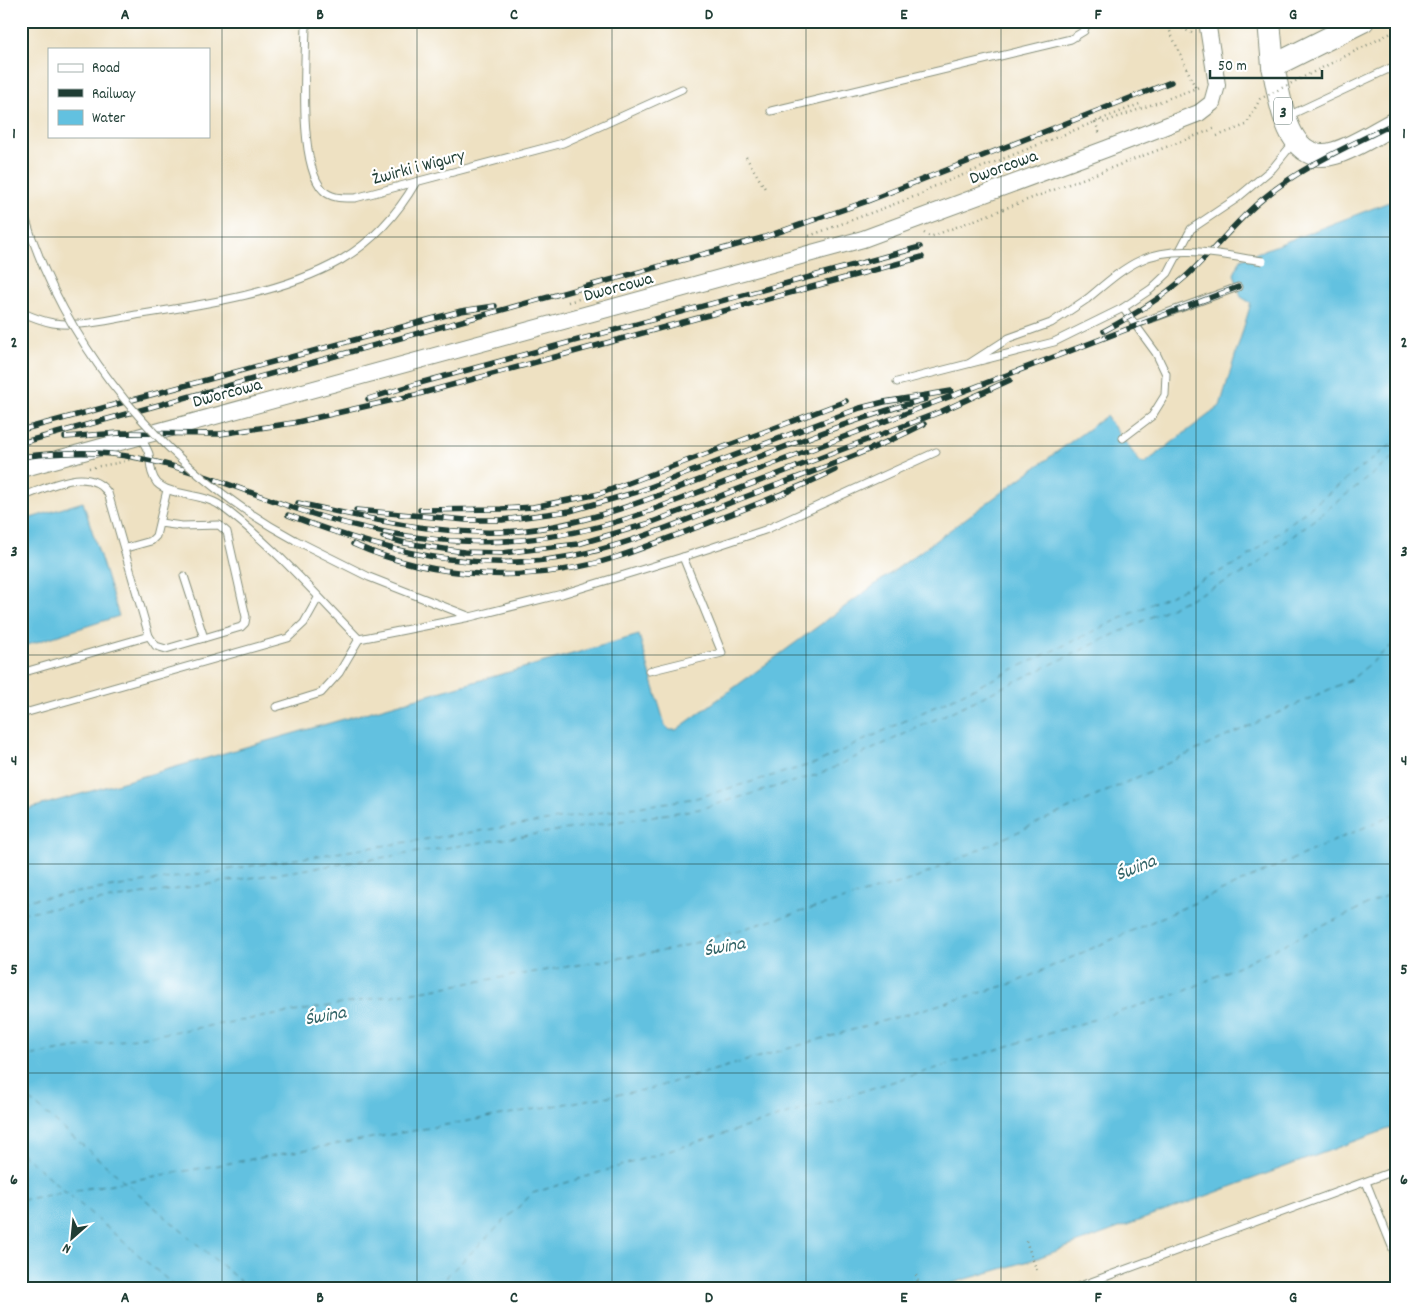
<svg xmlns="http://www.w3.org/2000/svg" width="1418" height="1310" font-family="Dekko,sans-serif">
  <rect width="100%" height="100%" fill="#fff"/>
  <filter id="ink" filterUnits="userSpaceOnUse"><feTurbulence type="fractalNoise" baseFrequency=".02" numOctaves="2"/><feDisplacementMap in="SourceGraphic" scale="10" xChannelSelector="R" yChannelSelector="G"/><feConvolveMatrix kernelMatrix="1 2 1 2 8 2 1 2 1" color-interpolation-filters="sRGB"/></filter>
  <filter id="wash" filterUnits="userSpaceOnUse"><feTurbulence type="fractalNoise" baseFrequency=".0096" numOctaves="4" result="noise"/><feDisplacementMap in="SourceGraphic" scale="20" xChannelSelector="R" yChannelSelector="G"/><feGaussianBlur stdDeviation="1.12" result="paint"/><feColorMatrix in="noise" values="0 0 0 0 0 0 0 0 0 0 0 0 0 0 0 0 0 1.4 0 .05"/><feComposite in="paint" operator="in"/></filter>
  <g filter="url(#wash)">
    <rect width="100%" height="100%" fill="#eee1c2"/>
    <g fill="#62c1e0" stroke="#407f8a">
      <polygon points="1397,199 1397,1123 1391,1128 1032,1260 932,1289 21,1289 21,811 639,635 665,725 670,730 676,730 1106,416 1140,462 1145,463 1220,406 1251,303 1241,297 1234,274 1241,259"/>
      <polygon points="83,502 119,616 21,647 21,521"/>
    </g>
    <g fill="none" stroke-linecap="round" stroke-linejoin="round">
      <g stroke="#336568" stroke-width="1" stroke-dasharray="6 5" stroke-linecap="butt">
        <polyline points="21,901 696,798 816,763 1242,561 1397,440"/>
        <polyline points="21,913 699,809 820,774 1248,571 1397,455"/>
        <polyline points="21,1057 674,949 917,878 1352,679 1397,641"/>
        <polyline points="21,1092 249,1289"/>
        <polyline points="21,1153 178,1289"/>
        <polyline points="21,1200 649,1089 1014,983 1397,813"/>
        <polyline points="21,1287 25,1289"/>
        <polyline points="446,1289 447,1276 533,1193 1183,992 1397,891"/>
      </g>
    </g>
  </g>
  <g filter="url(#ink)">
    <g fill="none" stroke-linecap="round" stroke-linejoin="round">
      <defs>
        <g id="service">
          <path d="M306 21C306 59 297 163 323 190 331 199 344 198 355 198L563 143 682 89"/>
          <polyline points="771,111 1071,39 1084,31 1087,21"/>
          <polyline points="1288,116 1397,65"/>
          <path d="M21 312C32 317 42 321 53 323 81 327 110 320 136 315 201 305 284 293 341 260 372 242 398 213 416 182"/>
          <polyline points="1137,324 1238,287"/>
          <polyline points="970,363 1009,338 1051,323 1087,299"/>
          <polyline points="897,382 1054,342 1123,308 1151,289 1168,273 1191,229 1236,199 1273,168 1294,142"/>
          <path d="M141 437C143 442 147 448 149 454 151 465 150 474 157 483 170 496 203 493 221 506 272 544 315 594 359 639L470 617 562 594 683 557 765 530 936 452"/>
          <polyline points="1123,438 1152,416 1165,395 1166,374 1156,353 1123,308"/>
          <path d="M21 497C49 488 87 464 108 493L149 636"/>
          <polyline points="160,523 182,526 219,525 227,532 246,617 245,623 241,627 204,638"/>
          <polyline points="295,540 369,577 468,616"/>
          <polyline points="126,548 151,541 156,536 167,490"/>
          <polyline points="649,671 722,653 683,557"/>
          <polyline points="21,673 149,636 156,646 166,649 204,638 184,576"/>
          <polyline points="276,707 321,693 339,673 359,639"/>
          <polyline points="21,714 288,638 304,623 318,598"/>
          <polyline points="1366,1182 1397,1259"/>
          <polyline points="1072,1289 1397,1170"/>
        </g>
        <polyline id="tertiary" points="21,469 863,239 1106,149 1199,113 1212,103 1217,85 1207,21"/>
        <g id="trunk">
          <polyline points="1269,21 1273,66"/>
          <path d="M1363 21 1273 66C1280 97 1286 168 1335 153 1356 147 1377 132 1397 122"/>
        </g>
      </defs>
      <use href="#service" stroke="#868f7b" stroke-width="9"/>
      <use href="#tertiary" stroke="#868f7b" stroke-width="18"/>
      <use href="#trunk" stroke="#868f7b" stroke-width="24"/>
      <g stroke="#868f7b" stroke-width="2.5" stroke-dasharray="1 4" stroke-linecap="butt">
        <polyline points="1192,33 1182,28 1168,27 1196,89"/>
        <polyline points="1100,120 1102,123 1199,87"/>
        <polyline points="1095,122 1100,134"/>
        <polyline points="746,157 766,190"/>
        <polyline points="924,233 930,237 1216,128"/>
        <polyline points="809,236 924,193 928,189 1142,103"/>
        <polyline points="568,302 623,287"/>
        <polyline points="89,468 123,462 139,456"/>
        <polyline points="1026,1241 1037,1271"/>
        <polyline points="916,1275 920,1289"/>
      </g>
      <use href="#service" stroke="#fff" stroke-width="7"/>
      <use href="#tertiary" stroke="#fff" stroke-width="16"/>
      <use href="#trunk" stroke="#fff" stroke-width="22"/>
      <defs>
        <g id="rail">
          <path d="M1104 331C1132 316 1159 300 1183 279 1212 254 1234 222 1264 198 1304 165 1351 145 1397 122"/>
          <polyline points="368,399 416,384 920,247"/>
          <polyline points="21,430 461,311 495,306"/>
          <polyline points="65,437 120,433 220,434 293,423 415,395 922,257"/>
          <polyline points="21,443 762,238 865,202 1171,82"/>
          <path d="M21 457C60 452 99 450 138 458 195 469 249 493 303 511 422 549 527 554 644 513L1238 287"/>
          <path d="M298 503C365 518 431 534 500 532 568 530 632 506 694 482 771 453 847 420 926 399"/>
          <polyline points="356,510 466,520 502,520 570,511 637,492 860,408 884,402 951,391"/>
          <polyline points="420,510 501,509 533,507 599,494 846,401"/>
          <path d="M288 515C396 557 500 580 613 546 658 533 701 514 745 497 805 474 866 454 924 424"/>
          <polyline points="383,537 405,543 464,552 502,553 578,544 647,524 940,412 1010,380"/>
          <path d="M353 544C434 580 532 584 617 557 647 547 676 535 706 524 749 507 793 491 835 470"/>
        </g>
      </defs>
      <use href="#rail" stroke="#1f3d34" stroke-width="5.5"/>
      <use href="#rail" stroke="#fff" stroke-width="4" stroke-dasharray="11" stroke-linecap="butt"/>
      <defs>
        <g id="service-bridge">
          <path d="M22 208C64 349 165 470 295 540"/>
          <path d="M1087 299C1104 285 1121 269 1141 260 1178 243 1225 256 1263 261"/>
        </g>
      </defs>
      <use href="#service-bridge" stroke="#868f7b" stroke-width="9" stroke-linecap="butt"/>
      <polyline stroke="#868f7b" stroke-width="2.5" stroke-dasharray="1 4" stroke-linecap="butt" points="1217,136 1246,125 1260,99 1397,30"/>
      <use href="#service-bridge" stroke="#fff" stroke-width="7"/>
    </g>
  </g>
  <path fill="none" stroke="#1f3d34" stroke-width="1" stroke-opacity="0.55" d="M222 21V1289M417 21V1289M612 21V1289M806 21V1289M1001 21V1289M1196 21V1289M21 237H1397M21 446H1397M21 655H1397M21 864H1397M21 1073H1397"/>
  <g text-anchor="middle" stroke-width="4.5" stroke-linejoin="round" paint-order="stroke">
    <rect fill="#fff" stroke="#627771" stroke-width="1" x="1274" y="97.5" width="18" height="27" rx="4"/>
    <g font-size="16" font-weight="bold" fill="#1f3d34">
      <text x="1283" y="117">3</text>
    </g>
    <g font-size="18" fill="#1f3d34" stroke="#fff">
      <text transform="translate(418 166) rotate(-15)" y="6">Żwirki i Wigury</text>
      <text transform="translate(1003 166) rotate(-20)" y="6">Dworcowa</text>
      <text transform="translate(618 286) rotate(-15)" y="6">Dworcowa</text>
      <text transform="translate(227 392) rotate(-15)" y="6">Dworcowa</text>
    </g>
    <g font-size="19" font-style="italic" fill="#336568" stroke="#fff">
      <text transform="translate(1135 866) rotate(-22)" y="7">Świna</text>
      <text transform="translate(724 945) rotate(-10)" y="7">Świna</text>
      <text transform="translate(325 1014) rotate(-10)" y="7">Świna</text>
    </g>
  </g>
  <rect width="1418" height="1310" fill="none" stroke="#fff" stroke-width="55"/>
  <rect x="48" y="48" width="162" height="90" fill="#ffffff" stroke="#a5b1ae"/>
  <rect x="58" y="64" width="25" height="8" fill="#ffffff" stroke="#a5b1ae"/>
  <text x="92" y="72" font-size="15" fill="#1f3d34">Road</text>
  <rect x="58" y="89" width="25" height="8" fill="#1f3d34" stroke="#a5b1ae"/>
  <text x="92" y="98" font-size="15" fill="#1f3d34">Railway</text>
  <rect x="58" y="110" width="25" height="15" fill="#62c1e0" stroke="#a5b1ae"/>
  <text x="92" y="122" font-size="15" fill="#1f3d34">Water</text>
  <g transform="translate(72 1238) rotate(207)" stroke="#ffffff" stroke-width="4" paint-order="stroke">
  <path d="M0-4L9 19L0 12L-9 19Z" fill="#1f3d34"/>
  <text y="-8" font-size="14" font-weight="bold" text-anchor="middle" fill="#1f3d34">N</text>
  </g>
  <path d="M1210 70v8h112v-8" fill="none" stroke="#1f3d34" stroke-width="2.5"/>
  <text x="1218" y="70" font-size="15" fill="#1f3d34" stroke="#ffffff" stroke-width="4" paint-order="stroke">50 m</text>
  <rect x="28" y="28" width="1362" height="1254" fill="none" stroke="#1f3d34" stroke-width="2"/>
  <g font-size="16" text-anchor="middle" font-weight="bold" fill="#1f3d34">
    <text x="125" y="19">A</text>
    <text x="320" y="19">B</text>
    <text x="514" y="19">C</text>
    <text x="709" y="19">D</text>
    <text x="904" y="19">E</text>
    <text x="1098" y="19">F</text>
    <text x="1293" y="19">G</text>
    <text x="14" y="138">1</text>
    <text x="1404" y="138">1</text>
    <text x="14" y="347">2</text>
    <text x="1404" y="347">2</text>
    <text x="14" y="556">3</text>
    <text x="1404" y="556">3</text>
    <text x="14" y="765">4</text>
    <text x="1404" y="765">4</text>
    <text x="14" y="974">5</text>
    <text x="1404" y="974">5</text>
    <text x="14" y="1184">6</text>
    <text x="1404" y="1184">6</text>
    <text x="125" y="1302">A</text>
    <text x="320" y="1302">B</text>
    <text x="514" y="1302">C</text>
    <text x="709" y="1302">D</text>
    <text x="904" y="1302">E</text>
    <text x="1098" y="1302">F</text>
    <text x="1293" y="1302">G</text>
  </g>
</svg>
